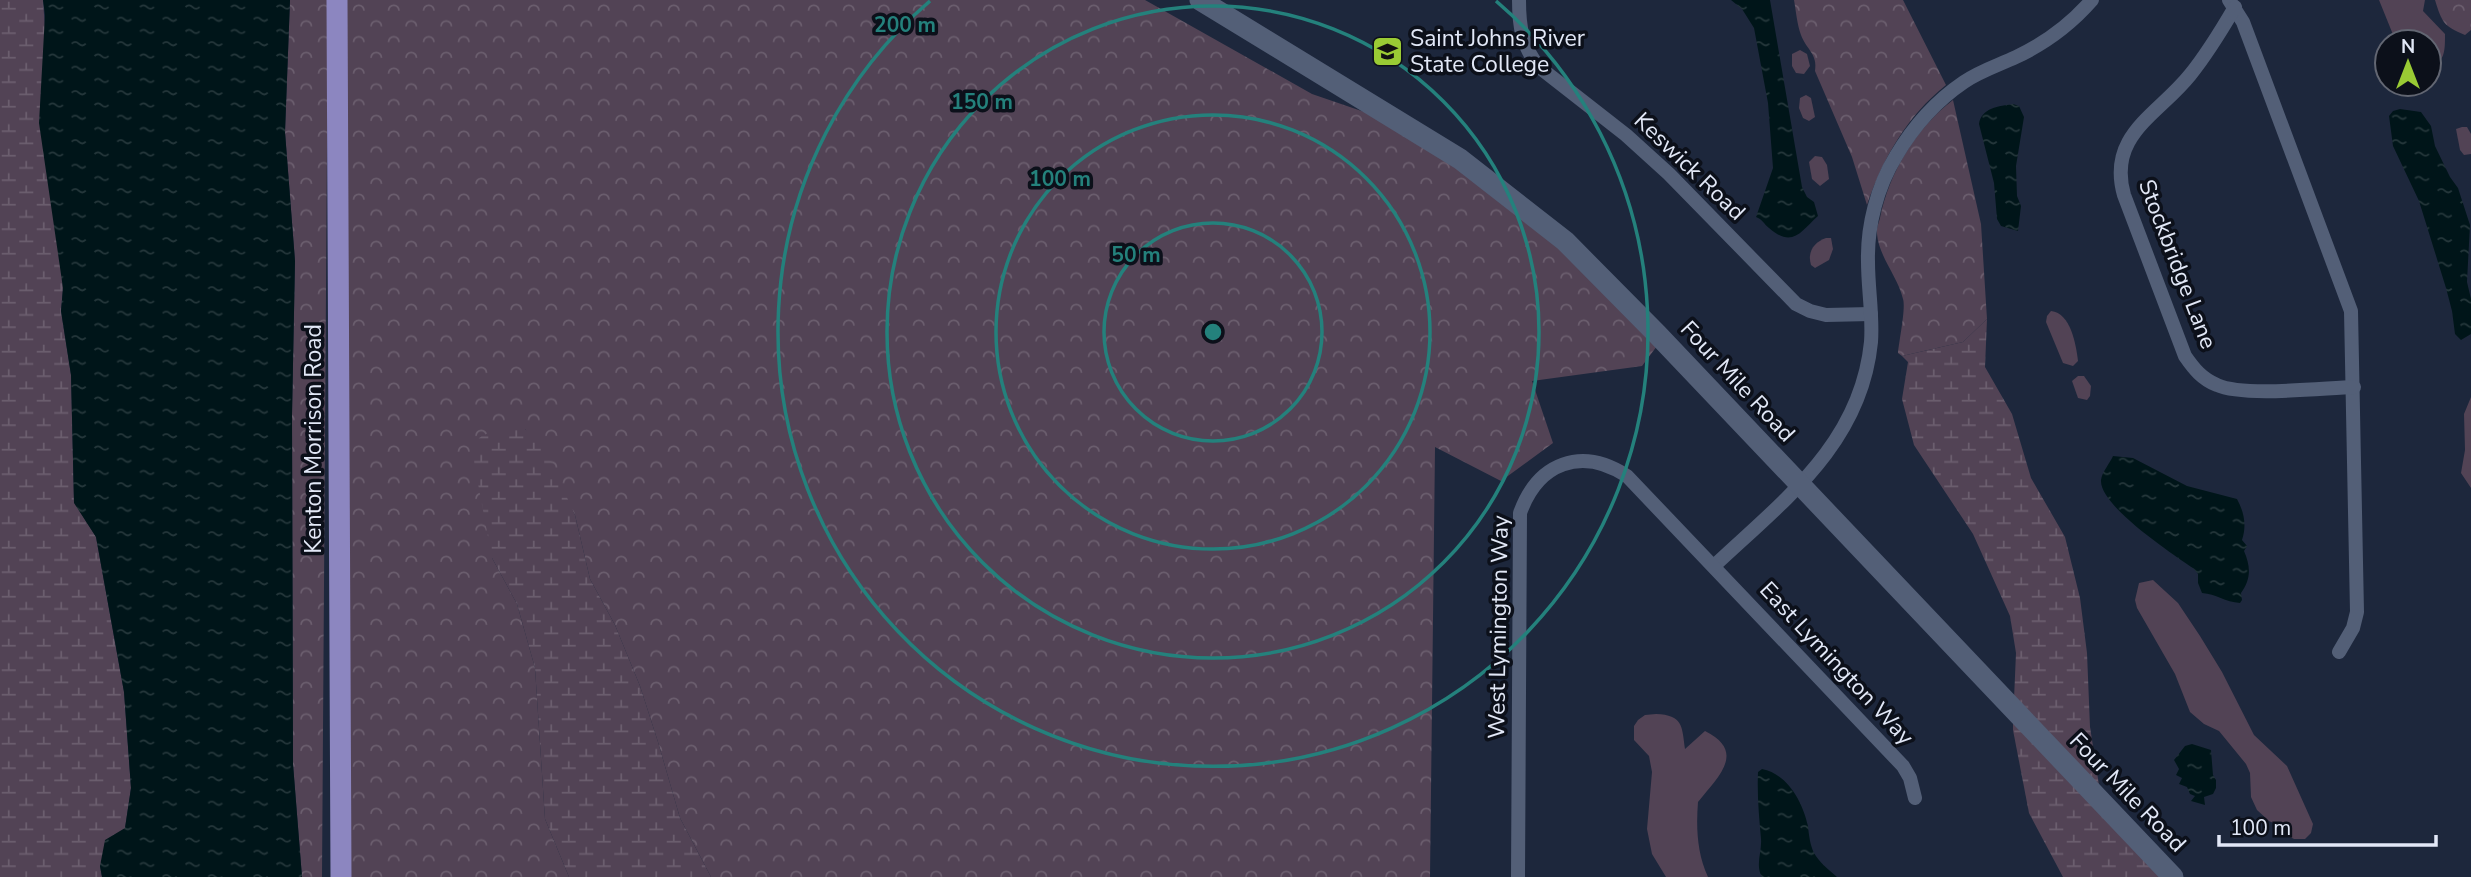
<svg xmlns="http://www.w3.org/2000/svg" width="2471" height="877" font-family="'Nunito Sans',sans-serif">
  <defs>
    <pattern id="forest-crowns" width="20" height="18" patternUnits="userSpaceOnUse" patternTransform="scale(1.75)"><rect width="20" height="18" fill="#524355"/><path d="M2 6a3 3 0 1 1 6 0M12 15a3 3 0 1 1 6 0" fill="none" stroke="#6b5e6e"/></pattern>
    <pattern id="wetland-marsh" width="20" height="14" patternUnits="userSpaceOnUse" patternTransform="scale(1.75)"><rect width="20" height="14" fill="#524355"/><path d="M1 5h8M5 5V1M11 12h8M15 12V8" fill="none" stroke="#6b5e6e"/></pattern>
    <pattern id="water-ripples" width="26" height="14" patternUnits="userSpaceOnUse" patternTransform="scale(1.75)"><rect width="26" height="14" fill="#001519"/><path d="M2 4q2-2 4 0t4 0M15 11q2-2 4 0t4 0" fill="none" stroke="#25373b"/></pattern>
  </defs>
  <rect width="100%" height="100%" fill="#1d273c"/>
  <g fill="#524355">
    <path d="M2379 0H2425L2423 11 2445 34C2445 53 2445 60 2429 70V42H2396Z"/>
    <polygon points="1800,50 1807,54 1810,66 1804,74 1796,73 1792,66 1792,54"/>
    <polygon points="1806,95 1811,98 1815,117 1809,121 1803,118 1799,108 1800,98"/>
    <polygon points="2462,127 2467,127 2471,134 2471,154 2464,155 2460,150 2456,129"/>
    <polygon points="1815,156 1822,157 1827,165 1829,179 1820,186 1812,179 1809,162"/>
    <path d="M1826 238H1831L1833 249 1829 260 1815 268 1811 265C1807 252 1814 242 1826 238Z"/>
    <path d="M2051 311C2071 313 2076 345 2078 361L2073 366 2063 363 2046 322 2047 316Z"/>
    <polygon points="2078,376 2084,376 2091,386 2090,396 2087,400 2078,398 2072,381"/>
    <polygon points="2471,397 2471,488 2461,473 2465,450 2464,414"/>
    <polygon points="2153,580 2178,603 2200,636 2222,672 2254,735 2287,766 2313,824 2311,833 2305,839 2294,839 2286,835 2282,827 2269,821 2257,810 2251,797 2250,773 2246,764 2219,731 2204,724 2190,712 2175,674 2137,608 2135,600 2139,583"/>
    <path d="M1656 714C1683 715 1682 726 1685 749L1705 731C1747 752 1718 777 1698 802 1696 828 1697 853 1708 877H1666L1652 854 1647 829 1652 772 1649 756 1634 740V726L1638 720 1645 715Z"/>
  </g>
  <g fill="url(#forest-crowns)">
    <polygon points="290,0 328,0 322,877 302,877 293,764 292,415 295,261 285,132"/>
    <polygon points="345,0 1145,0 1312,94 1379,117 1456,166 1560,248 1657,346 1642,366 1532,381 1553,443 1501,481 1435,447 1430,877 711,877 680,818 658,742 640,686 615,625 590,579 575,515 525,429 492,558 517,604 535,668 545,819 569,877 348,877"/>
    <path d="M1794 0H1903L1946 85C1907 116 1883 158 1867 205L1852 157 1815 71C1818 54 1806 49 1801 35 1797 24 1796 11 1794 0Z"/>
    <path d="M2435 0H2471V30L2465 35C2443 26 2442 22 2435 0Z"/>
    <path d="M1953 100 1981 224 1987 319 1963 342 1902 356 1898 353C1899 341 1906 308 1903 299 1898 277 1879 257 1877 234 1876 229 1879 222 1880 218 1889 173 1916 128 1953 100Z"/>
  </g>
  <g fill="url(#wetland-marsh)">
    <polygon points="0,0 43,0 63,288 61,311 71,375 74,502 96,537 124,692 131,788 125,828 100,866 102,877 0,877"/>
    <polygon points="1987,319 1985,367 2012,414 2031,478 2065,537 2080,598 2087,653 2090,727 2099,785 2014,699 2016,653 2010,616 1973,534 1914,445 1902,399 1908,362 1902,356 1963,342"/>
    <polygon points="495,429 525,429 547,454 575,515 590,579 615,625 640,686 658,742 680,818 711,877 569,877 545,819 535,668 517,604 492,558 473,457 479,438"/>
    <polygon points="2013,721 2162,877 2063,877 2029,813 2013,730"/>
  </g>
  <g fill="url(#water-ripples)">
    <polygon points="43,0 290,0 285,132 295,261 292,415 293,764 302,877 102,877 100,866 105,840 125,828 131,788 124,692 96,537 74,503 71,375 61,311 63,288 39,123 45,15"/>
    <path d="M1731 0H1770L1802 187 1807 197 1814 202 1818 216C1801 231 1793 249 1769 228 1764 224 1762 219 1756 217L1773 168 1768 103 1754 28 1742 9Z"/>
    <path d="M2013 104 2019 106 2024 117 2016 166 2017 196 2021 206 2018 231 2001 226 1997 219 1994 183 1979 124C1981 108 1999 106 2013 104Z"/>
    <polygon points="2400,109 2421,112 2431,126 2435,146 2450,177 2458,188 2470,225 2467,282 2471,299 2471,334 2461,340 2455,334 2452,311 2446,288 2419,201 2393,146 2389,116 2393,111"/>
    <path d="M2113 456 2133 458 2187 486 2237 499C2244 512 2247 525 2242 540L2247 546 2244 551C2251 567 2251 579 2241 593L2242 600 2240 603C2225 602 2216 594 2202 593L2198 583V574L2194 569C2173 554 2099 506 2101 480 2102 472 2110 463 2113 456Z"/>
    <polygon points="2192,744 2211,750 2213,775 2216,780 2216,788 2213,794 2204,797 2205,805 2191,801 2195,796 2190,794 2187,787 2179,784 2182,778 2176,775 2179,769 2174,760 2185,746"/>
    <path d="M1762 769C1788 774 1803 803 1808 826 1809 836 1810 844 1814 853 1819 862 1829 870 1837 877H1762C1755 865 1762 852 1761 839 1759 816 1757 795 1758 772Z"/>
  </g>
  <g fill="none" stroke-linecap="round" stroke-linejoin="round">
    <g stroke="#535f77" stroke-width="14">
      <path d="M1519 0C1519 27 1522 46 1539 67L1626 135 1669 174 1796 304 1810 311 1826 315 1871 314"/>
      <polyline points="2229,0 2243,22 2351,311 2357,612 2353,628 2339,652"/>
      <path d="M2235 7C2221 31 2207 54 2190 75 2158 115 2107 135 2124 195L2185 356C2194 369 2202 379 2217 385 2243 397 2322 388 2354 387"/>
      <path d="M1714 566C1783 501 1861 444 1871 342 1873 315 1868 289 1868 262 1867 226 1877 187 1896 156 1913 127 1936 101 1964 82 1980 71 1999 65 2016 57 2046 43 2071 24 2092 0"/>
      <path d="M1518 877 1520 513C1538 463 1581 446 1627 476L1903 766 1910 778 1915 798"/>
    </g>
    <polyline stroke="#535f77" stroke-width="21" points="1200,0 1460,159 1565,241 1657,334 2173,877"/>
    <polyline stroke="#8c86c0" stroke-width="21" points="337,0 341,877"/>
  </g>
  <g fill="none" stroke="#24817c" stroke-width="3.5">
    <circle cx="1213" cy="332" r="109"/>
    <circle cx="1213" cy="332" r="217"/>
    <circle cx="1213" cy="332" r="326"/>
    <path d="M1496 1A435 435 0 1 1 930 1"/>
  </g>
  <defs>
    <symbol id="university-square" viewBox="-11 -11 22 22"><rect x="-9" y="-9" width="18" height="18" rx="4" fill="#9acb34" stroke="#0c101a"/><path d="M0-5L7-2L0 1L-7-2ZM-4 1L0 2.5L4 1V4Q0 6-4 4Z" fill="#111"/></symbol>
  </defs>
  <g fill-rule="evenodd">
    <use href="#university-square" x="1370" y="34" width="35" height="35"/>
  </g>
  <g text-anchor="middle" stroke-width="7" stroke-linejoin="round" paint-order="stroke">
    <g font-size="23" fill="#e2e8f7" stroke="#0c101a" text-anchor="start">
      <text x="1410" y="46">Saint Johns River<tspan x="1410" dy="26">State College</tspan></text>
    </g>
    <g font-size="23" fill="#e2e8f7" stroke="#0c101a">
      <text transform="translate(1690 166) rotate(44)" y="8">Keswick Road</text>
      <text transform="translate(2178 264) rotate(69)" y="8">Stockbridge Lane</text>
      <text transform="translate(1738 381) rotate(47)" y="8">Four Mile Road</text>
      <text transform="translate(313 439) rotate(-90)" y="8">Kenton Morrison Road</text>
      <text transform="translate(1498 627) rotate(-89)" y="8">West Lymington Way</text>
      <text transform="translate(1837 663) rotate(47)" y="8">East Lymington Way</text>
      <text transform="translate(2128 792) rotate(46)" y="8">Four Mile Road</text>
    </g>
  </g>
  <circle cx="1213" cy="332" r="10" fill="#24817c" stroke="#0c101a" stroke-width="3.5"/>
  <g font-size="21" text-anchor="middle" font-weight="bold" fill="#24817c" stroke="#0c101a" stroke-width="7" stroke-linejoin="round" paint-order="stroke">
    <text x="905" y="32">200 m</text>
    <text x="982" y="109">150 m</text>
    <text x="1060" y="186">100 m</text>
    <text x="1136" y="262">50 m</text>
  </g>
  <g transform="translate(2408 63)"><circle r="33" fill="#0c101a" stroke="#626672" stroke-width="2"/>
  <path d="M0-5L12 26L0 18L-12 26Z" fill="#9acb34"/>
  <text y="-10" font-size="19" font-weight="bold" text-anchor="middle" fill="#e2e8f7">N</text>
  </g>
  <path d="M2219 835v10h217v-10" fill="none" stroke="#e2e8f7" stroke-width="3.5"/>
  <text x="2230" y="835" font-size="21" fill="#e2e8f7" stroke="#0c101a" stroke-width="5" paint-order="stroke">100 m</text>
</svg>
